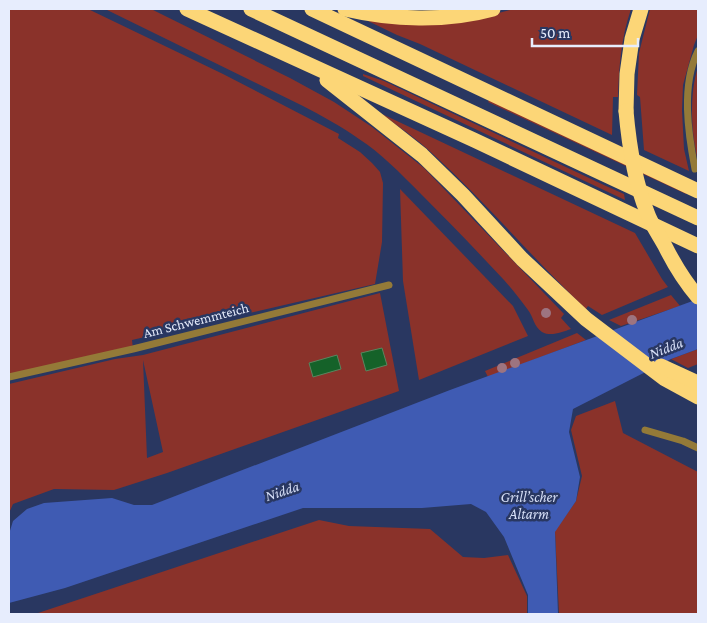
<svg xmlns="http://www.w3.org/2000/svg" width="707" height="623" font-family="'Crimson Pro',serif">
  <rect width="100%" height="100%" fill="#293761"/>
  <g fill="#8a322a" fill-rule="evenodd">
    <polygon points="9,9 88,9 223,74 339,134 338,138 360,152 372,163 380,172 383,183 382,242 375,284 132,340 133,349 9,377"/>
    <path d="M105 9H151L290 78 334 102 372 127 424 168 564 314 561 318 571 329C562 332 551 337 542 332 534 327 533 316 528 310 520 299 512 289 504 280 476 250 448 221 419 192 400 173 381 153 359 139 341 126 322 116 303 106Z"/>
    <path d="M514 9H631C621 38 619 67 618 97H613L612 135 420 44 397 35 368 21 483 17Z"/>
    <polygon points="650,9 698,9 698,35 694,45 683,85 682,110 684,149 689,171 644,150 640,97 637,95 639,53"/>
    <path d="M698 67V161C691 134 689 94 698 67Z"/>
    <polygon points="363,74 384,81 606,186 624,194 625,200 363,76"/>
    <polygon points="491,98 687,190 686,194 488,102"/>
    <path d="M382 114 635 233 662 279 668 287 602 315 588 306 586 309C533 259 487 203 433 154 417 139 399 127 382 114Z"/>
    <polygon points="400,189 513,306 528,336 419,380 403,281"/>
    <path d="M380 293 399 391 167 473 114 490 54 489 13 504 9 513V384L115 359 143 355ZM143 360 163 452 147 458Z"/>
    <polygon points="671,295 680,306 621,326 609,320"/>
    <polygon points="577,333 586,340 488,377 485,371"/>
    <polygon points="698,349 698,364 688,368 671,359"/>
    <polygon points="615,401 623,433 698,472 698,614 559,614 555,531 576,501 582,476 571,430 576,416"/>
    <polygon points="319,520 349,526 430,529 463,557 484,558 508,555 527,596 527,614 35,614"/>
  </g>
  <polygon fill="#3f5bb3" points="698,299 698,349 671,359 573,409 569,432 580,477 576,501 555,532 558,614 528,614 528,595 504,537 486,512 471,504 422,508 303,508 65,588 9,603 9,534 13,521 27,509 44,503 112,498 134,505 152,505 450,390"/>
  <g fill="#156229" stroke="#59865f">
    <polygon points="382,348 387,365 366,371 361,353"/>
    <polygon points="337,355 341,369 313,377 309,363"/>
  </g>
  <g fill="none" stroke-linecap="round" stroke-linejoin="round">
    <g stroke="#947a38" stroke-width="7">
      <path d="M695 169C688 133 681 85 698 51"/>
      <polyline points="9,377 133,349 389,285"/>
      <polyline points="645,430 683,441 698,448"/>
    </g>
    <g stroke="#fcd677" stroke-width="15">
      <polyline points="187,9 474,140 698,246"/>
      <polyline points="251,9 698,218"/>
      <polyline points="312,9 698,191"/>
      <path d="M345 9C392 20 446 22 493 9"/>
      <polyline points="327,80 422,155 463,195 522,259 586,319 665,379 698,397"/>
      <polyline points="626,111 627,74 632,39 641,9"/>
      <polyline points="661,366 698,383"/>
    </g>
    <path stroke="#fcd677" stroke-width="15" d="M626 111C629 145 634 180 647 212 651 224 659 235 665 246 674 264 685 282 698 297"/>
  </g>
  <g fill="#9d7480">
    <circle cx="546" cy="313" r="5"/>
    <circle cx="632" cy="320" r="5"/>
    <circle cx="515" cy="363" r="5"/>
    <circle cx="502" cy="368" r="5"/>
  </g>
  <g text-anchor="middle" stroke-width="5" stroke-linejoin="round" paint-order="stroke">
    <g font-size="14" fill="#e7edfd" stroke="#293761">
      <text transform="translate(196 320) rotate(-14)" y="5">Am Schwemmteich</text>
    </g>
    <g font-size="15" font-style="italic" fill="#d5def6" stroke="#293761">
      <text transform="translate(666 348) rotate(-21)" y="5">Nidda</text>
      <text transform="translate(282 491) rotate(-18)" y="5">Nidda</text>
      <text x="529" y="502">Grill’scher<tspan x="529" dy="17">Altarm</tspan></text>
    </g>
  </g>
  <rect width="707" height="623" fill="none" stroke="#e7edfd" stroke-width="20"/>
  <path d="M532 38v8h106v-8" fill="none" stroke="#e7edfd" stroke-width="2.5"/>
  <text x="540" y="38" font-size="15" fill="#e7edfd" stroke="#293761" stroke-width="4" paint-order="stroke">50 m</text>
</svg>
